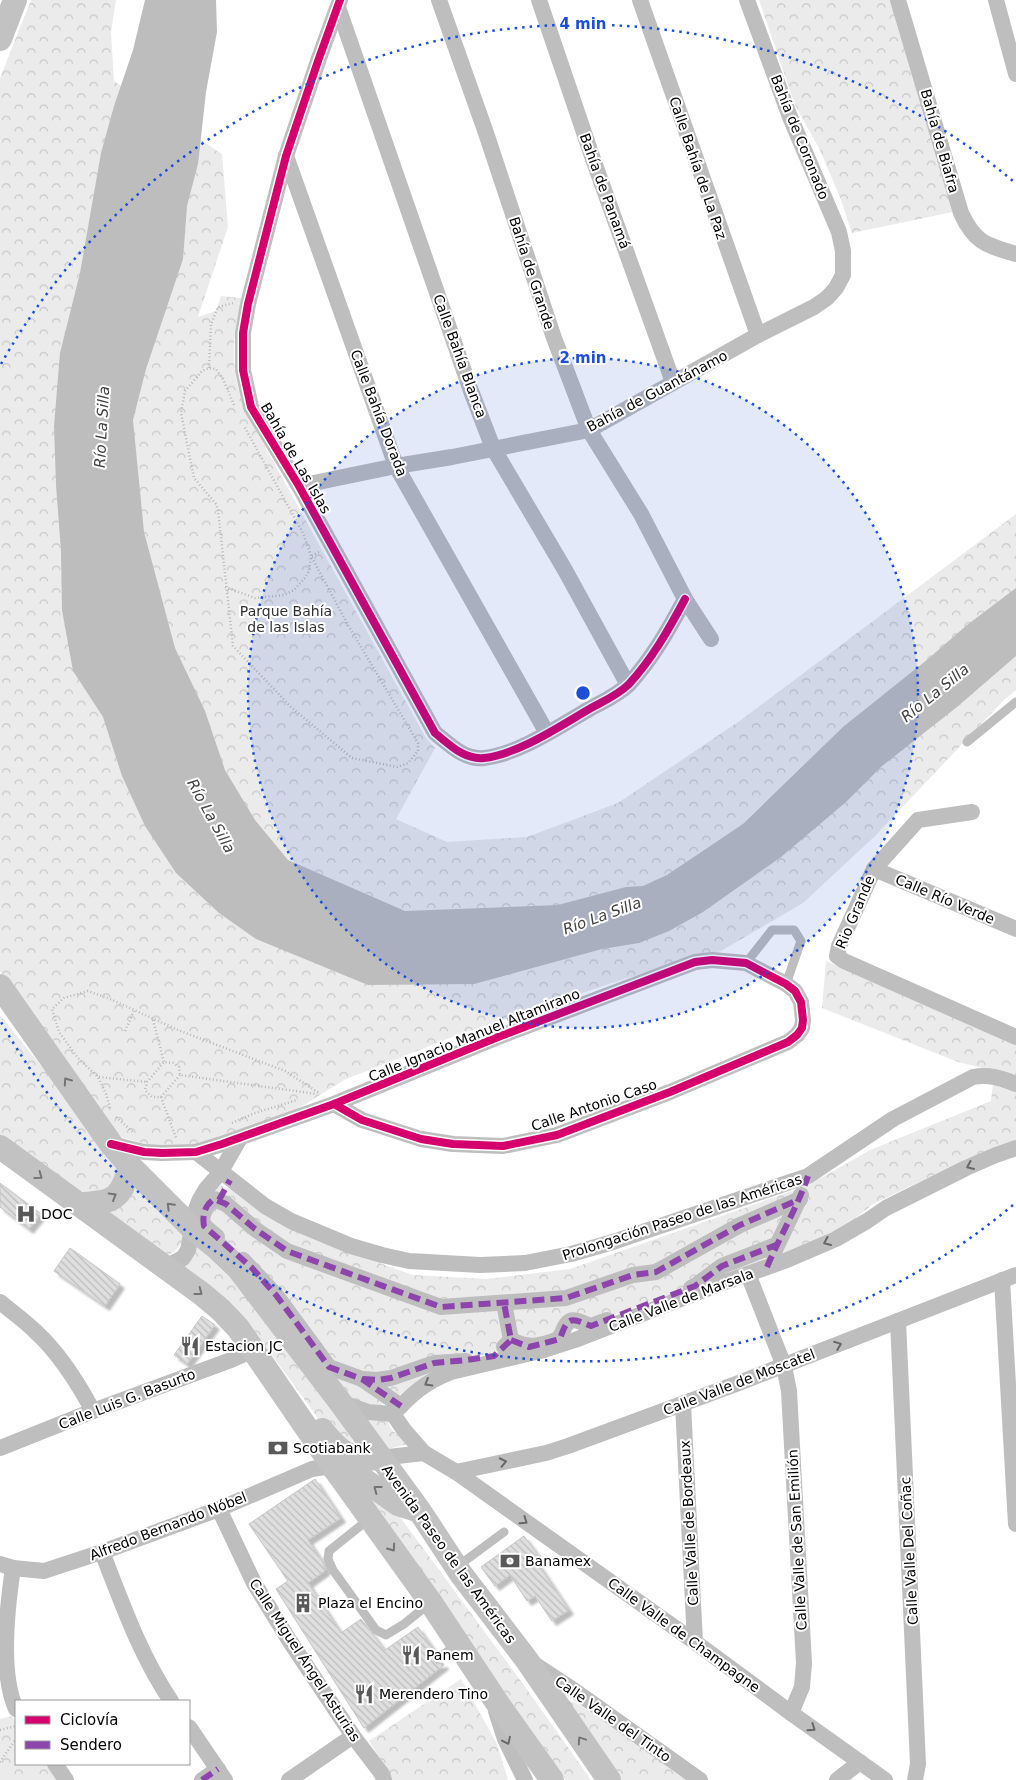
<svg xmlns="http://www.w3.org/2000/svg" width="1016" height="1780" font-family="'DejaVu Sans',sans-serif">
  <defs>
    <pattern id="park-crowns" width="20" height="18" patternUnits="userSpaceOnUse" patternTransform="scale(1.25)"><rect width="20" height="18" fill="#ebebeb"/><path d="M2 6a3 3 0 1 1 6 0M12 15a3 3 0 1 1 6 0" fill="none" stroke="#c8c8c8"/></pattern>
    <pattern id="building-back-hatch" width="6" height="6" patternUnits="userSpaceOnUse" patternTransform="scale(1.25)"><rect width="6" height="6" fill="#dedede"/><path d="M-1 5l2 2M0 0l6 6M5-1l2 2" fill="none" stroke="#bdbdbd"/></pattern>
    <filter id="shadow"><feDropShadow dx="4.5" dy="4.5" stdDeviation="1" flood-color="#0004"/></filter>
  </defs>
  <rect width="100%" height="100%" fill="#fff"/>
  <g fill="url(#park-crowns)">
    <path d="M31 0H116L111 32 114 81 222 154 228 227 198 317 216 311 221 296 242 298C234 330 229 364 241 396 244 406 249 415 253 425L426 738 435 748 396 819 447 842 527 837 618 803 741 720 1016 514V690L1003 701 875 836 803 903 721 951 624 979 452 1037 344 1080 296 1110 204 1145 163 1149 118 1136 0 971V78Z"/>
    <polygon points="759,0 892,0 953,212 852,233 840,197 819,148 795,105"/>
    <polygon points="826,961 1016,1043 1016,1076 958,1062 822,1008"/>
    <polygon points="0,1015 122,1166 108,1192 79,1191 0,1140"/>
    <polygon points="993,1084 1016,1087 1016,1142 998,1146 934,1175 873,1204 846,1226 769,1259 558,1335 449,1364 419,1382 391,1400 381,1405 367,1406 353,1400 204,1224 213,1189 221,1186 231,1189 335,1247 413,1275 487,1279 570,1269 795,1190 823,1177 870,1150 991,1101"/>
    <path d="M139 1185 185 1231C182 1244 178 1252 165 1256L102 1211 124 1201Z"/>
    <polygon points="197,1246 229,1274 348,1433 352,1439 351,1444 339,1447 264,1344 230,1309 181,1267"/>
    <polygon points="356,1412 387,1421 392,1430 408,1444 384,1450"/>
    <polygon points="372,1497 386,1498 526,1688 591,1780 566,1780 371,1502"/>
    <polygon points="461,1679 497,1744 508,1780 390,1780 388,1771 369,1741"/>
    <polygon points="569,1701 578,1704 691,1780 619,1780 566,1702"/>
    <polygon points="12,1716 16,1722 16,1764 46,1764 58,1780 0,1780 0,1719"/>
  </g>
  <polygon fill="#bdbdbd" points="145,0 216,0 217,32 206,92 198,164 187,206 183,259 146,369 133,420 144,532 175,648 205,711 225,770 255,820 288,860 405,911 558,905 626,887 643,886 667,875 743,824 843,727 928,659 967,625 1016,588 1016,656 957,707 882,766 846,802 781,857 703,912 669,931 639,943 602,949 474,984 368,985 256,939 219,913 176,873 145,826 122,776 103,717 73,671 62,610 61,551 56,485 54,426 60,353 80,273 101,153 114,106 133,50"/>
  <g fill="url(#building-back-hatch)" stroke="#c6c6c6" filter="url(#shadow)">
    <polygon points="0,1183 41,1214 29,1229 0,1207"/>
    <polygon points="70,1248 120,1284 105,1306 54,1271"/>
    <polygon points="202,1316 215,1325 187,1364 174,1355"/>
    <polygon points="315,1479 341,1518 308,1540 322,1561 326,1570 308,1583 341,1633 361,1619 385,1650 418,1627 436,1653 433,1656 434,1661 437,1664 443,1663 444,1665 364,1728 276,1589 288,1581 249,1524"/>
    <polygon points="524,1536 538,1555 534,1558 569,1610 552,1621 535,1596 527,1601 510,1575 495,1586 481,1567"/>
  </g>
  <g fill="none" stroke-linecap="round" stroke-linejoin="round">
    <g stroke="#b9b9b9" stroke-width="2.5" stroke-dasharray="1 2.5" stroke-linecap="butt">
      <polyline points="209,368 211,324 218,307 233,303"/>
      <polyline points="234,405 223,379 216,369 209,368 202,371 185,391 181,413 194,478 216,504 218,510 233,646 291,707 352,758 397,767 408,763 418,751 418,743 348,625 311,556 319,552"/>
      <polyline points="225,587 255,598 284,595 294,590 305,578 309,571 311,556 303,533 244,426"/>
      <polyline points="153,1020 164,1062"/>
      <polyline points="125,1031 134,1011"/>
      <polyline points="180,1075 161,1097 152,1097 145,1090 147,1082 164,1062 173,1063 179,1067 180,1075 317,1094"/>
      <polyline points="99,1077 147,1082"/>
      <polyline points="161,1097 176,1138"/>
      <polyline points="110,1108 106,1094 98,1077 78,1058 59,1032 52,1009 64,998 88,991 110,999 178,1030 285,1071 319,1093"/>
      <polyline points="116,1117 134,1133"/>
      <polyline points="232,1123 255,1113 297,1100"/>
      <polyline points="0,1730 16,1726"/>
      <polyline points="0,1762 16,1739"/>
    </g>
    <g stroke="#bebebe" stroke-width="9">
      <polyline points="967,742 1016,702"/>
      <polyline points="746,963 772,930 794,930 801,941 786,984"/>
      <polyline points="369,1519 329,1551 328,1559 333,1570 376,1630 386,1635 404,1624 430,1603"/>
      <polyline points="458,1566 504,1532"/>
      <polyline points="439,1658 457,1644"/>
    </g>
    <g stroke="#bebebe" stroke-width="16">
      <path d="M340 0 318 61 286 156 248 304 243 333V370L251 407 299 486 435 733C450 745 464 760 484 758 519 754 560 726 591 708 604 701 618 695 629 684 652 659 669 629 685 599"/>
      <polyline points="439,0 486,133 554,338 589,430 641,514 685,599 711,639"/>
      <polyline points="539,0 593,159 673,382"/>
      <polyline points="640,0 758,335"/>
      <path d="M898 0 961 213C975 243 986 245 1016 254"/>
      <polyline points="996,0 1016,74"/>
      <polyline points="338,7 471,391 493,448 565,570 628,685"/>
      <polyline points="286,156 396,466 547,733"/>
      <polyline points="299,486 396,466 452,457 589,430 758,335 814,307 827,298 836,288 843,275 843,251 839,232 790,117 747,0"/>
      <polyline points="972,812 918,820 874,869 839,946 837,956 844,961 1016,1037"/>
      <polyline points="874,869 1016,929"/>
      <polyline points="111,1144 144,1152 162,1153 196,1152 222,1144 334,1104 498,1037 695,962 712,960 746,963 786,984 795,991 801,1002 803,1020 802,1028 797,1035 788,1042 670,1092 557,1135 503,1146 453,1144 421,1139 362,1120 334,1104"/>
      <path d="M196 1152 265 1206 291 1221 351 1246 382 1255 409 1261 480 1265 525 1263 571 1254 613 1242 808 1176 893 1119 973 1077C989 1074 1001 1078 1016 1084"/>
      <path d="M217 1237C213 1233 207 1229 204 1225 199 1217 207 1204 214 1199L226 1204 255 1229 287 1251 441 1307 566 1298 633 1275 656 1272 740 1225 800 1199"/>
      <polyline points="773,1254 801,1195"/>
      <polyline points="243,1260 276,1295 329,1367 362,1379 401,1406"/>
      <polyline points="165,1267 183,1258 188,1250 196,1209 200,1199 206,1189 220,1173 240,1138"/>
      <polyline points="748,1274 784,1366 789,1391 804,1663 802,1687 791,1713"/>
      <polyline points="1002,1280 1016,1524"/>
      <polyline points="691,1288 695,1286 722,1266 776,1245"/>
      <path d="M0 1302C12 1312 25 1321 36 1332 60 1354 78 1383 93 1411"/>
      <polyline points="504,1303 511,1340 504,1347"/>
      <polyline points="898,1321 918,1764 915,1780"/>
      <path d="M511 1340C532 1350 539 1345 560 1339 568 1315 571 1318 591 1326L607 1320"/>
      <polyline points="362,1379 377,1380 391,1378 434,1363 466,1361"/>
      <polyline points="340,1402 368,1412 393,1414"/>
      <polyline points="683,1404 695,1642"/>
      <path d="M393 1414C412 1394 425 1382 451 1372L544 1350 575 1340 714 1286 787 1260 836 1239 867 1221 886 1208 966 1168 996 1155 1016 1148"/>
      <polyline points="393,1414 404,1430 424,1453 456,1472 695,1642 791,1713 885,1780"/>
      <polyline points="0,1448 93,1411 231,1360 254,1350"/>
      <polyline points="379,1458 424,1453"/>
      <polyline points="456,1472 546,1453 568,1446 736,1384 1016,1275"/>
      <polyline points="219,1509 254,1583 289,1640 353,1736 382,1774 384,1780"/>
      <path d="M102 1552C122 1603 140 1655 171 1701"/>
      <polyline points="0,1564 13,1568 44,1571 102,1552 219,1509 312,1469 325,1467 334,1468"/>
      <path d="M13 1568C7 1608 0 1674 16 1709"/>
      <polyline points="534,1664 575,1691 700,1780"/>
      <polyline points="496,1711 505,1739 525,1780"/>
      <polyline points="189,1727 225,1780"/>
      <polyline points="55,1764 66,1780"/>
      <polyline points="202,1780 218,1769"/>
      <polyline points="289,1780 353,1736"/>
      <polyline points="837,1780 860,1762"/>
    </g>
    <g stroke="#c2c2c2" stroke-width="24">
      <polyline points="0,39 15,0"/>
      <polyline points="0,986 111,1144 130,1166 192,1228 218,1249 238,1268 340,1402 419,1510 461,1574 526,1659 609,1780"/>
      <polyline points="0,1147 202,1294 221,1310 238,1328 334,1468 431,1603 496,1701 552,1780"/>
      <path d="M78 1204C113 1203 121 1200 130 1166"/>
      <path d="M322 1430C339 1452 351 1461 379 1458"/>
      <polyline points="334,1468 360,1477 398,1504 417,1510"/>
    </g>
    <g stroke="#8e44ad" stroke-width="6" stroke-dasharray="12 6" stroke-linecap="butt">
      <polyline points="219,1200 230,1180"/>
      <path d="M767 1267C780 1236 797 1208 808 1176"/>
      <path d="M511 1340 529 1347 560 1339C568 1315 571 1318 591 1326L695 1286 722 1266 776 1245"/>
      <polyline points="363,1379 377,1380 391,1378 434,1363 467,1360 494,1356 511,1340 504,1303"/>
      <path d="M401 1406 362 1379 329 1367 276 1295 251 1267 204 1226C202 1215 205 1205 214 1199L226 1204 255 1229 287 1251 441 1307 566 1298 633 1275 656 1272 740 1225 800 1199"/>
      <polyline points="202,1780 218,1769"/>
    </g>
    <defs>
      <g id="cycleway">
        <path d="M340 0 318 61 286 156 248 304 243 333V370L251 407 299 486 435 733C450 745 464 760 484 758 519 754 560 726 591 708 604 701 618 695 629 684 652 659 669 629 685 599"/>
        <polyline points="111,1144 144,1152 162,1153 196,1152 222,1144 334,1104 498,1037 695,962 712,960 746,963 786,984 795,991 801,1002 803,1020 802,1028 797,1035 788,1042 670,1092 557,1135 503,1146 453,1144 421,1139 362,1120 334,1104"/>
      </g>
    </defs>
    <use href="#cycleway" stroke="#fff" stroke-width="11"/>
    <use href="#cycleway" stroke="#d6006c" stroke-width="8"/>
  </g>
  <defs><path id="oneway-chevron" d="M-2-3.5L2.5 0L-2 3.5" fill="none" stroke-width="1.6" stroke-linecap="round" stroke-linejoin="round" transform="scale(1.25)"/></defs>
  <g stroke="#747474">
    <use href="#oneway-chevron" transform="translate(67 1081) rotate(-125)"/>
    <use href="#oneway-chevron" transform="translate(39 1176) rotate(36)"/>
    <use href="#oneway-chevron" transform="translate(113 1196) rotate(-30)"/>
    <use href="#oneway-chevron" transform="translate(170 1206) rotate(-135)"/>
    <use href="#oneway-chevron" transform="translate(199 1292) rotate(37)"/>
    <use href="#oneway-chevron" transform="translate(377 1489) rotate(-143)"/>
    <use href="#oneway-chevron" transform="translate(392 1548) rotate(55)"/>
    <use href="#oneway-chevron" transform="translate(581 1740) rotate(-124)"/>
  </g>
  <g stroke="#686868">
    <use href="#oneway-chevron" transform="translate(970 1166) rotate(156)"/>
    <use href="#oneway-chevron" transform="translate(827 1242) rotate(156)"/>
    <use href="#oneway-chevron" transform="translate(838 1345) rotate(-21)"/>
    <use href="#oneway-chevron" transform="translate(428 1383) rotate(149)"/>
    <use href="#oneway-chevron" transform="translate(503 1462) rotate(-12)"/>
    <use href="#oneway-chevron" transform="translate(524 1521) rotate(35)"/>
    <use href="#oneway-chevron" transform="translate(812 1728) rotate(35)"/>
    <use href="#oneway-chevron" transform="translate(507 1741) rotate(65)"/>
  </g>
  <circle cx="583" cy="693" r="335" fill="#1d4ed8" fill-opacity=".12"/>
  <g fill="none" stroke="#1d4ed8" stroke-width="2.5" stroke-dasharray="2.5 5">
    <circle cx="583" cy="693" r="335"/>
    <path d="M1013 1205A669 669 0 0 1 1 1022M1 364A669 669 0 0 1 1013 181"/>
  </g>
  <defs>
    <symbol id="hospital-bare" viewBox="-9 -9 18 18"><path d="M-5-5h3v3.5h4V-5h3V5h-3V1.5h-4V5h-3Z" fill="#595959" stroke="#fff" stroke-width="2.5" paint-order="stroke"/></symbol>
    <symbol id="restaurant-bare" viewBox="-9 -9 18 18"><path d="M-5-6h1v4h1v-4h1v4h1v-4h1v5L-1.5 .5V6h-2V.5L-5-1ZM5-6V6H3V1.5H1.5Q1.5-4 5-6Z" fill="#595959" stroke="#fff" stroke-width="2.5" paint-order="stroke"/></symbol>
    <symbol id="bank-bare" viewBox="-9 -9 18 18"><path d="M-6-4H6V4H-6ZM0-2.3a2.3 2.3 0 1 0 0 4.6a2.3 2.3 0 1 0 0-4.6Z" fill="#595959" stroke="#fff" stroke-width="2.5" paint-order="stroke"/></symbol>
    <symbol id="building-bare" viewBox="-9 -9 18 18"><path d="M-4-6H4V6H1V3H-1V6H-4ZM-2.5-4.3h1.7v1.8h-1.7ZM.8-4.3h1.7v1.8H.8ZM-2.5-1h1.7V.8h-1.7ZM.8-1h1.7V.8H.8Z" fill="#595959" stroke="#fff" stroke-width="2.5" paint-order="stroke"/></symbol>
  </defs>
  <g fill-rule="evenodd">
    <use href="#hospital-bare" x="12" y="1200" width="28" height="28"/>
    <use href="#restaurant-bare" x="176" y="1332" width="28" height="28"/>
    <use href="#bank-bare" x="264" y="1434" width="28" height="28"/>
    <use href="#bank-bare" x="496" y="1547" width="28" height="28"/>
    <use href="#building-bare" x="289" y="1589" width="28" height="28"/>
    <use href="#restaurant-bare" x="397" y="1641" width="28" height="28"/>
    <use href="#restaurant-bare" x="350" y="1680" width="28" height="28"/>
  </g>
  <g text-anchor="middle" stroke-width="4" stroke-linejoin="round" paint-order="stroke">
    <g font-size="14" fill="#000" stroke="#fff">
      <text transform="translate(800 137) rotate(68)" y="5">Bahía de Coronado</text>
      <text transform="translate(940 141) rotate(74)" y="5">Bahía de Biafra</text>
      <text transform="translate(698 168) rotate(71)" y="5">Calle Bahía de La Paz</text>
      <text transform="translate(605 191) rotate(70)" y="5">Bahía de Panamá</text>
      <text transform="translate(532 273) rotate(72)" y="5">Bahía de Grande</text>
      <text transform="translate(460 356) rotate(70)" y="5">Calle Bahía Blanca</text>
      <text transform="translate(657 391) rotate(-28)" y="5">Bahía de Guantánamo</text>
      <text transform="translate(379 413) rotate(69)" y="5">Calle Bahía Dorada</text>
      <text transform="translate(296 458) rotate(60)" y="5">Bahía de Las Islas</text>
      <text transform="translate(945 899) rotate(23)" y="5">Calle Río Verde</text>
      <text transform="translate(855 912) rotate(-67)" y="5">Rio Grande</text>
      <text transform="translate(474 1035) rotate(-22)" y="5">Calle Ignacio Manuel Altamirano</text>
      <text transform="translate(594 1105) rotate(-19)" y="5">Calle Antonio Caso</text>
      <text transform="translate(682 1217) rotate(-18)" y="5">Prolongación Paseo de las Américas</text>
      <text transform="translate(681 1300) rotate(-21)" y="5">Calle Valle de Marsala</text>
      <text transform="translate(739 1382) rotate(-21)" y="5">Calle Valle de Moscatel</text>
      <text transform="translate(127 1399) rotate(-21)" y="5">Calle Luis G. Basurto</text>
      <text transform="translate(689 1523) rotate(-93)" y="5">Calle Valle de Bordeaux</text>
      <text transform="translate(168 1526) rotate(-21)" y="5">Alfredo Bernando Nóbel</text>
      <text transform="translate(797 1540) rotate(-93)" y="5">Calle Valle de San Emilión</text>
      <text transform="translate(909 1551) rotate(-93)" y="5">Calle Valle Del Coñac</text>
      <text transform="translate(449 1554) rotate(54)" y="5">Avenida Paseo de las Américas</text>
      <text transform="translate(684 1635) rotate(36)" y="5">Calle Valle de Champagne</text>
      <text transform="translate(305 1660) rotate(57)" y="5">Calle Miguel Ángel Asturias</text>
      <text transform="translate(613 1719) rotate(35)" y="5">Calle Valle del Tinto</text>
    </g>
    <g font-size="14" fill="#313131" stroke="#fff">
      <text x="286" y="616">Parque Bahía<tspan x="286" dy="16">de las Islas</tspan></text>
    </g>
    <g font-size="14" fill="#000" stroke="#fff" text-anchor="start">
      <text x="41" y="1219">DOC</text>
      <text x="205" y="1351">Estacion JC</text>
      <text x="293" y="1453">Scotiabank</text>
      <text x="525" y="1566">Banamex</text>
      <text x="318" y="1608">Plaza el Encino</text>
      <text x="426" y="1660">Panem</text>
      <text x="379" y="1699">Merendero Tino</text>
    </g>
    <g font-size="15" font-style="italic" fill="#424242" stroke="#fff">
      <text transform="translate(102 427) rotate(-87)" y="5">Río La Silla</text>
      <text transform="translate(935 693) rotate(-39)" y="5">Río La Silla</text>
      <text transform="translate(211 816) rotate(61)" y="5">Río La Silla</text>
      <text transform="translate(602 916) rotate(-20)" y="5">Río La Silla</text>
    </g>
  </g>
  <circle cx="583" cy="693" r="8" fill="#1d4ed8" stroke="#fff" stroke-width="2.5"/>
  <g font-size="15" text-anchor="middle" font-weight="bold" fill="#1d4ed8" stroke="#fff" stroke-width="4" stroke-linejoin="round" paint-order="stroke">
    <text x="583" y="29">4 min</text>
    <text x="583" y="363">2 min</text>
  </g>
  <rect x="15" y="1700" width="175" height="65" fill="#ffffff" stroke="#999999"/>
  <rect x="25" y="1716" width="25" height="8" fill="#d6006c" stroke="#999999"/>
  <text x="60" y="1725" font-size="15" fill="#000000">Ciclovía</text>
  <rect x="25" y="1741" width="25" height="8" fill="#8e44ad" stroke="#999999"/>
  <text x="60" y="1750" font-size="15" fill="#000000">Sendero</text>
</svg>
